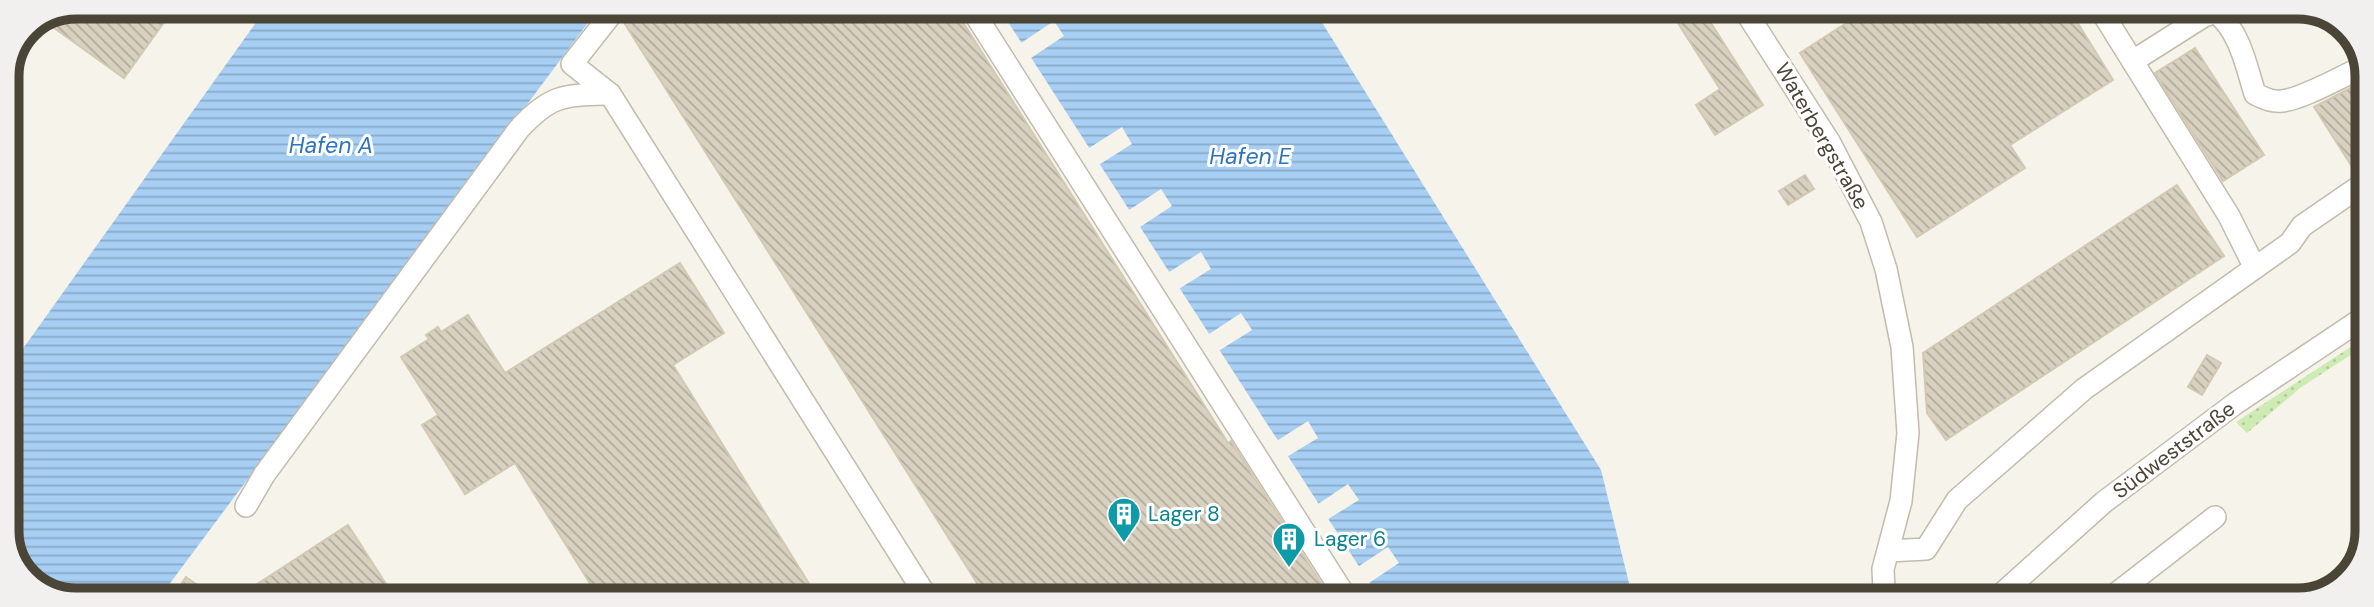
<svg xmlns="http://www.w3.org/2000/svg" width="2374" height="607" font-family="'DM Sans',sans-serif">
  <defs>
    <pattern id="grass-dots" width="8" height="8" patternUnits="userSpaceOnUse" patternTransform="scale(1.75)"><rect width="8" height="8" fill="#cdebb3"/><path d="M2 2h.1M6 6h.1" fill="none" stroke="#b2cb9b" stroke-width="1.8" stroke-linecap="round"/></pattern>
    <pattern id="water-rules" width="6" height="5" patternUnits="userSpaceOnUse" patternTransform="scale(1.75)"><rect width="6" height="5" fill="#a7cef3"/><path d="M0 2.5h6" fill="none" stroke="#8aa9c6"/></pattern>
    <pattern id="building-back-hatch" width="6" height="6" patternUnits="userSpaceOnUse" patternTransform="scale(1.75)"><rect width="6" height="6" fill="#d8d1c0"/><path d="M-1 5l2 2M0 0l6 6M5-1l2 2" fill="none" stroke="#b1ab9d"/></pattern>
  </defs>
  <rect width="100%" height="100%" fill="#f6f3eb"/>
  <polygon fill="url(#grass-dots)" points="2366,337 2366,345 2300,388 2247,433 2236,422"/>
  <g fill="url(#water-rules)">
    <polygon points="267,7 599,8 159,598 59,598 24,576 8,540 7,371"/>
    <polygon points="999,8 1313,8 1601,470 1633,599 1380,599"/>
  </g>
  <g fill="#f6f3eb">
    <polygon points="1054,21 1064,36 1028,60 1018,45"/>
    <polygon points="1122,127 1132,144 1097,166 1086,150"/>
    <polygon points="1161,189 1172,206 1137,229 1126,212"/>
    <polygon points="1201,252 1211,269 1177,290 1166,274"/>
    <polygon points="1241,313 1252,330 1217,352 1206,336"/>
    <polygon points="1308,421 1318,438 1285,458 1275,442"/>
    <polygon points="1348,484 1359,500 1325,521 1315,506"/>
    <polygon points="1388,547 1399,563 1366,585 1356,568"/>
  </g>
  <g fill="url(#building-back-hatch)" stroke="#d3c9b3" stroke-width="2">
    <polygon points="76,7 175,7 124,78 43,20"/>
    <polygon points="637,8 954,8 1228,443 1231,441 1331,599 987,599 623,21 627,14"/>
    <polygon points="1669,9 1702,9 1763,105 1715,135 1696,105 1720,89"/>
    <polygon points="1868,9 2069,9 2113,80 2010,145 2025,168 1917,237 1800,53"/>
    <polygon points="2195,48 2264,155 2223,181 2155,73"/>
    <polygon points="2358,84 2367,98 2367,111 2359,116 2367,128 2366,155 2351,165 2314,107"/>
    <polygon points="1805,175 1814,189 1788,205 1779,191"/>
    <polygon points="2177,185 2224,256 1946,440 1927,413 1923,353"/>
    <polygon points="680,263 724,333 673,365 818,598 599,598 515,463 465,494 422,425 438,415 401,357 429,339 426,335 438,327 441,332 468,315 505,373"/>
    <polygon points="2207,355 2221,363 2202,395 2188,387"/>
    <polygon points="348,525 395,598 236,598"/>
    <polygon points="186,577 200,587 191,598 184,598 176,592"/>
  </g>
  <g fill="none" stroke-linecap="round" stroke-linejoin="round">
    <defs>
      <g id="minor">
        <polyline points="616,8 572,64 610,94 928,599"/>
        <polyline points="971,8 1347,599"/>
        <polyline points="1744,9 1830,143 1871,222 1886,269 1902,347 1908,433 1901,501 1883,569 1884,590 1891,600"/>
        <polyline points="2100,9 2229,216 2255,268"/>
        <path d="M2133 61 2204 16 2216 12C2240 32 2246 65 2255 94 2264 98 2271 102 2282 101 2303 99 2344 75 2365 66"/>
        <path d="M246 506 264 475 519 129C551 94 565 95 610 94"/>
        <polyline points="1888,551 1926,549 1957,500 2084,389 2290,243 2302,226 2366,182"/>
        <polyline points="1995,600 2104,502 2236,403 2366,316"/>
        <polyline points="2108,600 2215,517"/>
      </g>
    </defs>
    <use href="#minor" stroke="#c2bcad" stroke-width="24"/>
    <polyline stroke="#c4ba9e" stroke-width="3.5" stroke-dasharray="3.5 3.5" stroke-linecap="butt" points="2310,596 2351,569"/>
    <use href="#minor" stroke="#fff" stroke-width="21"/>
  </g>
  <defs>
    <symbol id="building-pin" viewBox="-11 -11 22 30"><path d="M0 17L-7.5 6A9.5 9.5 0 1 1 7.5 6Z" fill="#0f9aa8" stroke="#fff"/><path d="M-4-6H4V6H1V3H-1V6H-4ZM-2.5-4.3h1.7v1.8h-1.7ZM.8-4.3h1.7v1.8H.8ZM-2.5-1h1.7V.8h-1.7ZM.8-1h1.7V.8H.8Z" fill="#fff"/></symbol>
  </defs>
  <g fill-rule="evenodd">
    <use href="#building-pin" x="1105" y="495" width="38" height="52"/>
    <use href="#building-pin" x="1270" y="520" width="38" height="52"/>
  </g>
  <g text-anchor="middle" stroke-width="6" stroke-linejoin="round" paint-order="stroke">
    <g font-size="21" fill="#4b4538" stroke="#fff">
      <text transform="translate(1822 136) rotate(60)" y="7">Waterbergstraße</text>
      <text transform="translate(2174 450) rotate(-37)" y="7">Südweststraße</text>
    </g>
    <g font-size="21" fill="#0d838f" stroke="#fff" text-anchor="start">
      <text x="1148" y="521">Lager 8</text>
      <text x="1314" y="546">Lager 6</text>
    </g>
    <g font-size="23" font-style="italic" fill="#2c74bc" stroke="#fff">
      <text x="331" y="153">Hafen A</text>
      <text x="1250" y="164">Hafen E</text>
    </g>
  </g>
  <path d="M0 0H2374V607H0ZM76 19H2298A57 57 0 0 1 2355 76V531A57 57 0 0 1 2298 588H76A57 57 0 0 1 19 531V76A57 57 0 0 1 76 19Z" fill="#f1f0ef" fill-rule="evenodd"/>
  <path fill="none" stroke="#4b4538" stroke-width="9" d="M76 19H2298A57 57 0 0 1 2355 76V531A57 57 0 0 1 2298 588H76A57 57 0 0 1 19 531V76A57 57 0 0 1 76 19Z"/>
</svg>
